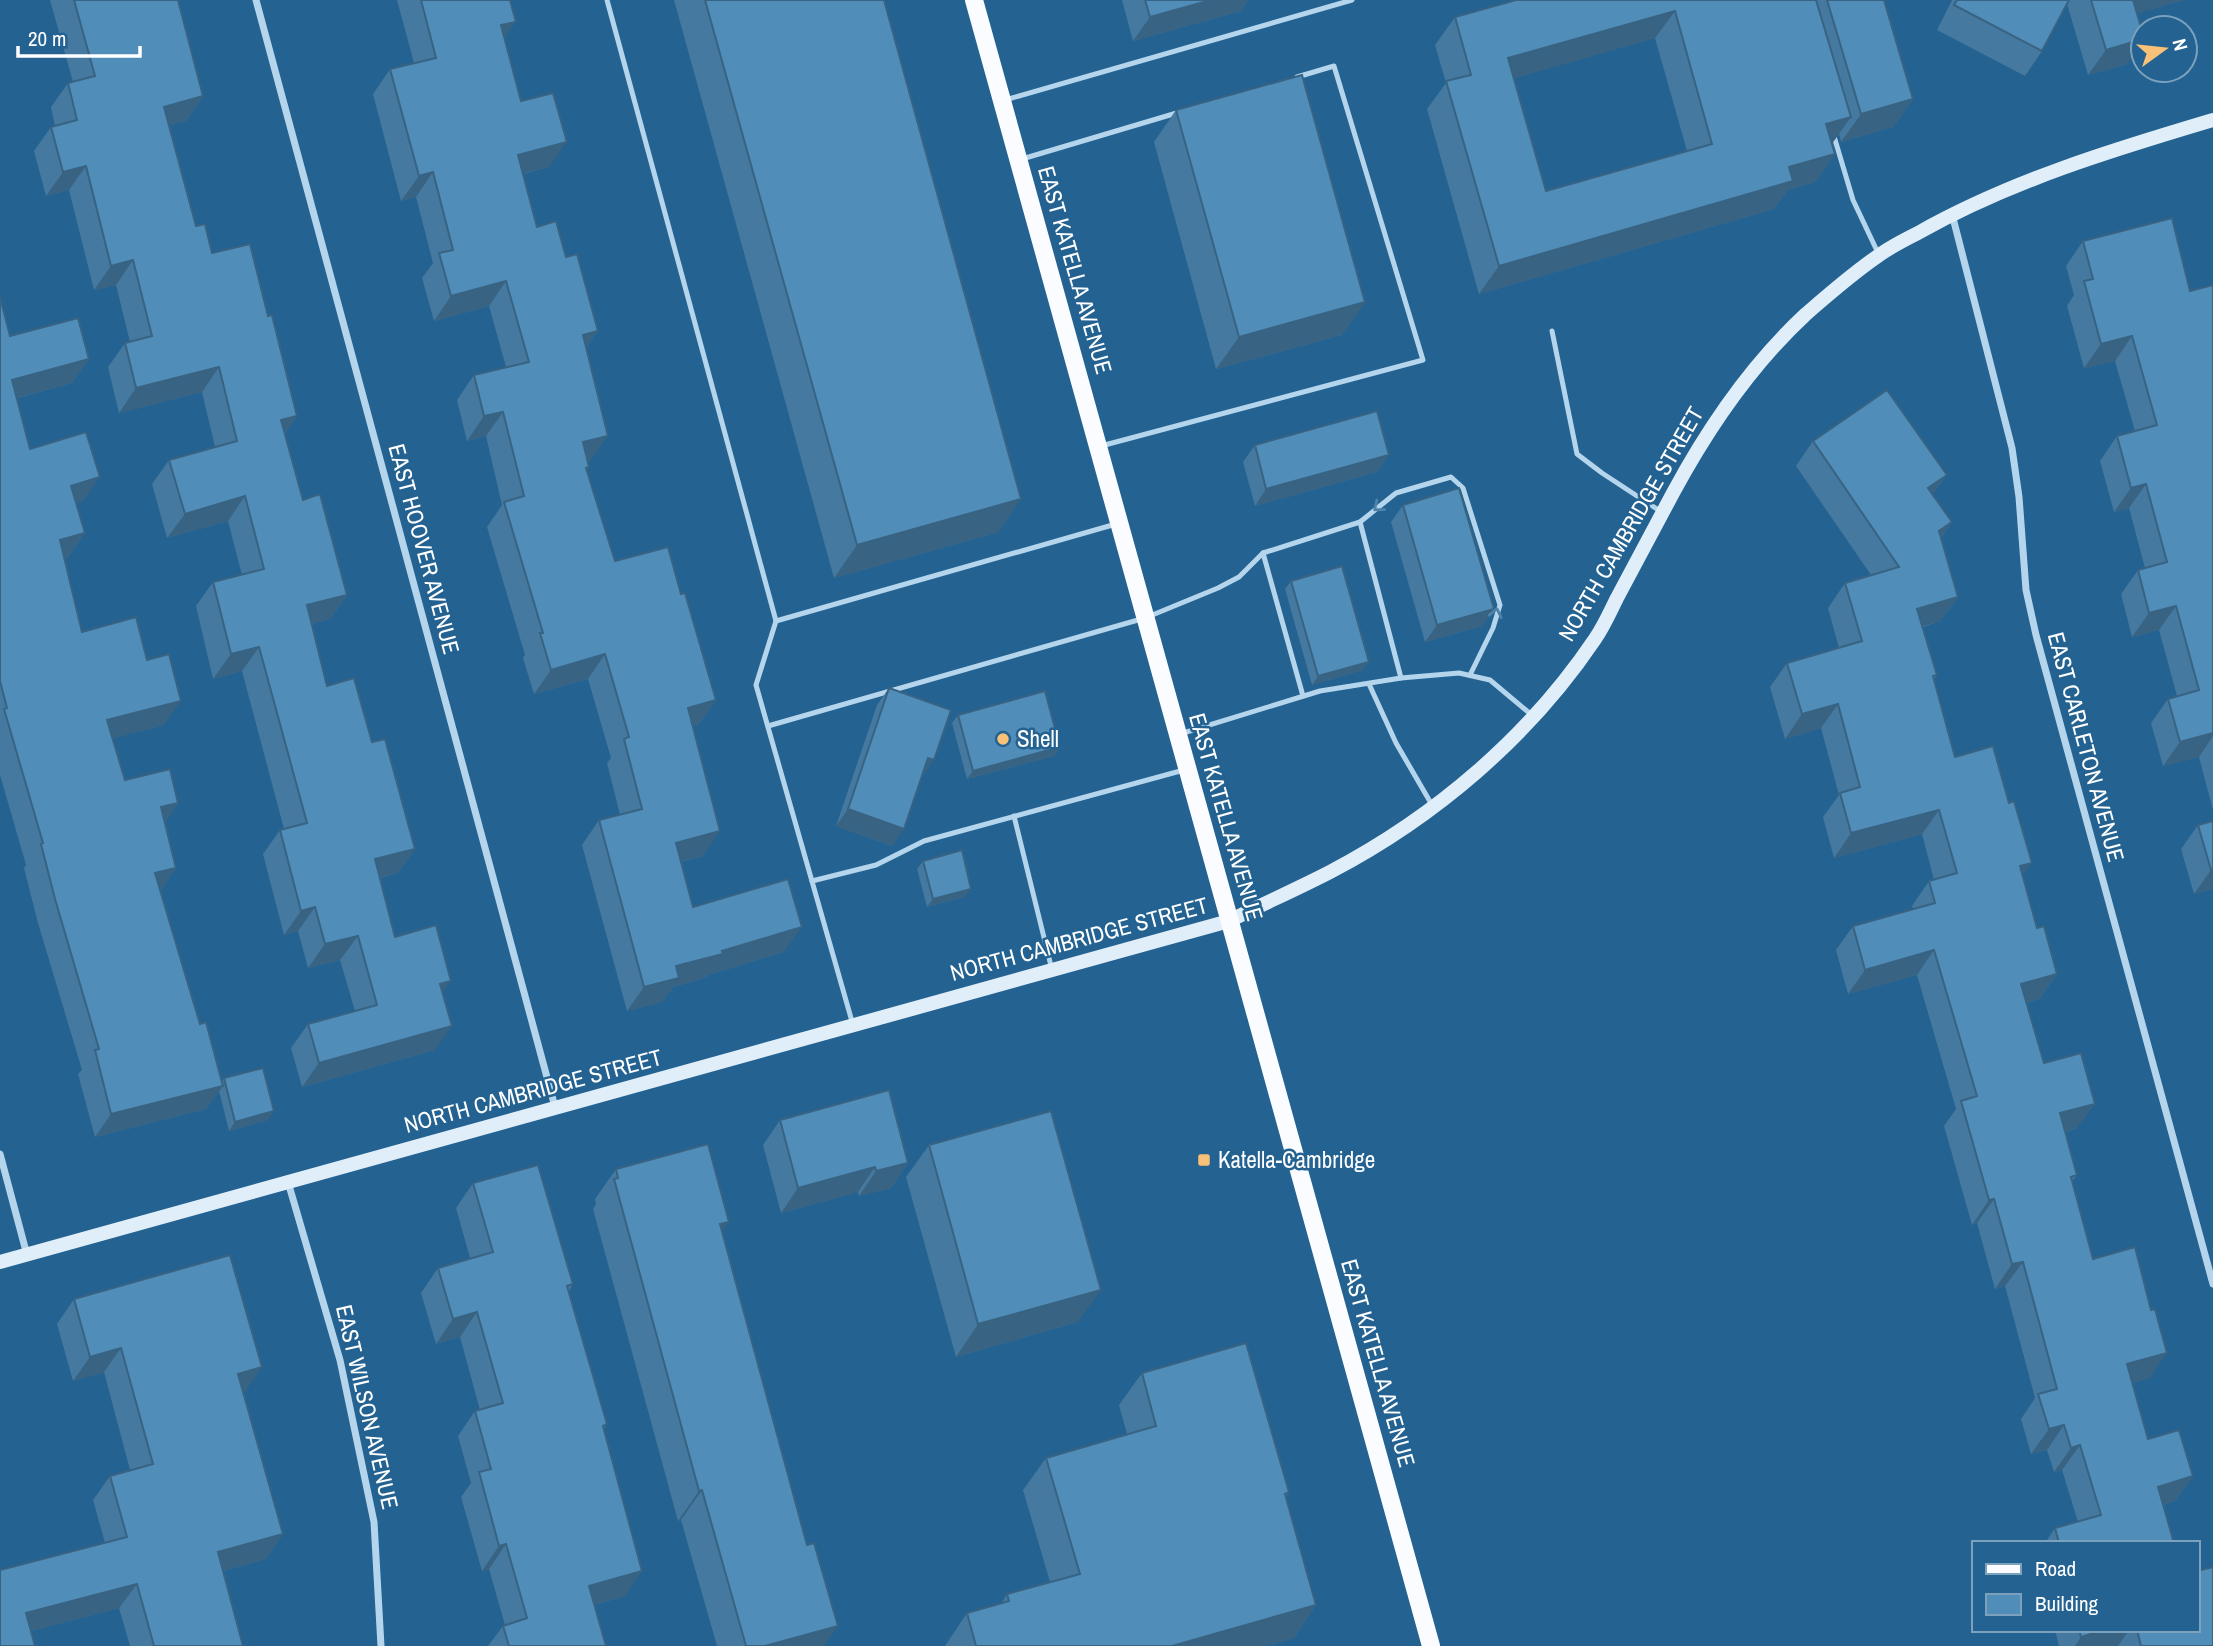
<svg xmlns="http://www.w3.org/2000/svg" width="2213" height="1646" font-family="'Archivo Narrow',sans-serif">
  <rect width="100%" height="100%" fill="#236291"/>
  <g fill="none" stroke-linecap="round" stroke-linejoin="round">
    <g stroke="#b4d5ec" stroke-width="5">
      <polyline points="607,0 776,621 756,685 853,1025"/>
      <polyline points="1005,100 1352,0"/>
      <polyline points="1833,133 1853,200 1879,255"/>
      <polyline points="1022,159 1180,112"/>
      <polyline points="1552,331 1577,454 1602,473 1660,511"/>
      <polyline points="1101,446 1423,360 1334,66 1297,77"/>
      <polyline points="1360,522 1396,493 1451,477 1463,488 1500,605 1493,628 1470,675"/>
      <polyline points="1263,553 1303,696"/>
      <polyline points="776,621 1116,524"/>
      <polyline points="1369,684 1396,743 1432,805"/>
      <polyline points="768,726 1145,618 1218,588 1239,577 1263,553 1360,522 1401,678 1459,673 1490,680 1533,716"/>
      <polyline points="1180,734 1320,691 1401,678"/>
      <polyline points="1014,816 1052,970"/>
      <polyline points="812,881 876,865 924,841 1184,770"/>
    </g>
    <g stroke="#b4d5ec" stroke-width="7">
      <polyline points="256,0 555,1107"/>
      <polyline points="1952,214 2012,448 2019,497 2026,590 2036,635 2213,1284"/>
      <polyline points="0,1154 27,1255"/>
      <polyline points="288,1182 340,1360 374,1522 381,1646"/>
    </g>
    <path stroke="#e0eefa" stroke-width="14" d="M0 1262 1229 921C1263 904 1297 889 1330 872 1435 817 1529 737 1595 639 1604 626 1610 612 1617 598 1636 563 1654 528 1673 493 1708 428 1751 365 1806 314 1829 294 1853 273 1878 256 1890 247 1904 240 1918 233 2010 181 2112 150 2213 120"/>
    <polyline stroke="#fafcff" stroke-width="18" points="974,0 1431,1646"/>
  </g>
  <g fill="#45799f" fill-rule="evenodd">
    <polygon points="50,0 178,0 203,96 186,121 169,125 196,226 212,253 268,316 297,416 285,433 303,500 347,595 330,619 312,624 327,686 372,742 415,849 398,873 380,878 395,937 442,993 435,1050 302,1087 291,1048 308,1024 355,1011 340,960 308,968 298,931 284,935 263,854 280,830 284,829 242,671 213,679 196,606 213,582 242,575 228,521 167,538 152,484 169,460 215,447 202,392 119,413 108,367 125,343 130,342 116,285 94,290 69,190 46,196 34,151 51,127 55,126 51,107 68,83 73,82"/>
    <polygon points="397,0 510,0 504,38 521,101 549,167 523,174 537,227 566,257 598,331 586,348 591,460 588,461 589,467 587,470 615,561 681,594 716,700 698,725 693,726 703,856 681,862 693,907 784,952 708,975 705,978 673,987 662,1002 627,1011 582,845 599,820 620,815 607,763 611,758 588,679 534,694 523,658 525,655 487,527 502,505 486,436 467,441 457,400 474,375 506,367 489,306 434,321 422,278 433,263 416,197 401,201 373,94 390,69 414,63"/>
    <polygon points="674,0 884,0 999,532 834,578"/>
    <polygon points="1122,0 1248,0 1241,11 1133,41"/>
    <path d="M1516 0H1884L1913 99 1893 127 1841 142 1839 134 1832 143 1835 154 1815 182 1788 190 1774 209 1479 294 1427 109 1446 83 1435 45 1455 17ZM1655 38 1687 151 1546 191 1514 78Z"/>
    <polygon points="1952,0 2184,0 2137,13 2127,64 2088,75 2067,4 2042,51 2025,76 1937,30"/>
    <polygon points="1176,110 1365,302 1342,335 1216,369 1154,142"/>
    <polygon points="2083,241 2190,291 2213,285 2213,810 2199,757 2163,766 2151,723 2168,699 2177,696 2159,630 2132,637 2121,594 2138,570 2145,568 2129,508 2114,512 2100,461 2117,436 2135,431 2115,361 2084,368 2067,306 2074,295 2066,266"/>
    <polygon points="0,297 10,336 89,359 72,383 17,398 30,449 83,501 76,503 85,533 68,557 64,558 82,632 164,725 113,738 125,780 178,803 165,822 176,868 160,891 200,1024 222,1081 224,1078 268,1120 229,1131 219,1091 206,1109 95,1137 78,1074 82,1070 38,923 24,868 26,865 0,775"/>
    <polygon points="1813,441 1947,475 1932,495 1952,522 1941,538 1958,597 1940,621 1923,627 1937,675 1934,679 1955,757 2022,876 2037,928 2057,974 2040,999 2026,1003 2044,1063 2077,1128 2065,1132 2077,1175 2072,1182 2093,1259 2150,1378 2132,1383 2148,1439 2193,1476 2175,1501 2163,1505 2174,1543 2045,1543 2055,1528 2078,1522 2062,1470 2054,1472 2047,1450 2031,1454 2021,1419 2035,1398 2005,1286 1995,1289 1977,1223 1972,1225 1944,1126 1956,1109 1917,975 1848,994 1836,950 1853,926 1913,909 1912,906 1929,881 1934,880 1922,834 1834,858 1823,817 1839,795 1821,728 1785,739 1770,687 1787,663 1839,648 1828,608 1845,583 1871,575 1796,466"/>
    <polygon points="1255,445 1389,455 1377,472 1255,506 1243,462"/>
    <polygon points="1403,505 1494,609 1482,626 1425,642 1391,522"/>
    <polygon points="1291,581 1363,670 1312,685 1285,589"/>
    <polygon points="889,688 922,777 892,846 836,826 877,705"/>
    <polygon points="958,715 1060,747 1054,756 967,779 952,723"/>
    <polygon points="2213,821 2213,889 2194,894 2181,849 2198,825"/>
    <polygon points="923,861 965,897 927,907 917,869"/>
    <polygon points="780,1120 908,1163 891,1188 859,1196 858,1192 781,1213 763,1145"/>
    <polygon points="929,1145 1078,1322 956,1357 906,1177"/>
    <polygon points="616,1169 722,1232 824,1646 717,1646 681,1520 678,1521 593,1209 596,1204 595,1199"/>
    <polygon points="473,1183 573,1284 569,1291 607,1424 604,1429 625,1596 594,1605 606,1646 488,1646 503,1626 505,1625 489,1569 482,1571 461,1497 471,1483 458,1436 475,1411 480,1410 460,1337 436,1344 421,1293 438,1268 470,1258 456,1208"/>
    <polygon points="74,1299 262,1367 243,1392 283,1534 266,1559 223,1571 243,1646 130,1646 119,1608 31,1631 0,1646 105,1543 93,1500 110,1476 130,1470 104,1372 73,1381 57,1324"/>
    <polygon points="1142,1373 1289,1492 1286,1497 1316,1605 1294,1638 1264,1646 945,1646 967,1613 1001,1604 1007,1594 1050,1582 1023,1490 1046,1458 1127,1434 1119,1405"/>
    <polygon points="2055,1630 2197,1630 2213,1646 2059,1646"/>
  </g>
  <g fill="#386382">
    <polygon points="1211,0 1248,0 1241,11 1133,41 1150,17"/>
    <polygon points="2128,0 2184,0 2114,20"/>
    <polygon points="1675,11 1655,38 1488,86 1508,58"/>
    <polygon points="516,22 498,46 501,25"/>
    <polygon points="2143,39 2143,41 2127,64 2088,75 2106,50"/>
    <polygon points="203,96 186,121 147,131 164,107"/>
    <polygon points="1913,99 1893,127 1841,142 1861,114"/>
    <polygon points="1851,117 1831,145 1826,124"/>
    <polygon points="567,142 549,167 501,179 518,155"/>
    <polygon points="1835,154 1815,182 1788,190 1774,209 1479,294 1499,266 1789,167"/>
    <polygon points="86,166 69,190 46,196 63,172"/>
    <polygon points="433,172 416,197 401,201 419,176"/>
    <polygon points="133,260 116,285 94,290 111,266"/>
    <polygon points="506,281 489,306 434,321 451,296"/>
    <polygon points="1365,302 1342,335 1216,369 1239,337"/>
    <polygon points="598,331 580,356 583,335"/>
    <polygon points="2132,336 2115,361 2084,368 2101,344"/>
    <polygon points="89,359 72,383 0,402 12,380"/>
    <polygon points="219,367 202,392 119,413 136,388"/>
    <polygon points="503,412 486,436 467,441 484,416"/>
    <polygon points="297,416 280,440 281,420"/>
    <polygon points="608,436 591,460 566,466 583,442"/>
    <polygon points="1389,455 1377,472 1255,506 1266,489"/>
    <polygon points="1947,475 1929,499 1928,488"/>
    <polygon points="100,477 83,501 54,510 71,486"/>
    <polygon points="2146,484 2129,508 2114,512 2131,488"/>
    <polygon points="245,496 228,521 167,538 185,514"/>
    <polygon points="1021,499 999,532 834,578 857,545"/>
    <polygon points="1952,522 1934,547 1939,531"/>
    <polygon points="85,533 68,557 43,564 60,540"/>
    <polygon points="347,595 330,619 290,630 307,605"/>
    <polygon points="1958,597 1940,621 1900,633 1917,609"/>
    <polygon points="2176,606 2159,630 2132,637 2149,613"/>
    <polygon points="1494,609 1482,626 1425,642 1437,625"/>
    <polygon points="259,647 242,671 213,679 231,654"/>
    <polygon points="605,654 588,679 534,694 551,670"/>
    <polygon points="1369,662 1363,670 1312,685 1318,676"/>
    <polygon points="716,700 698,725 671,733 688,708"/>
    <polygon points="181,701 164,725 91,744 107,720"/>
    <polygon points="1838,704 1821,728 1785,739 1802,714"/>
    <polygon points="2213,733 2213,736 2199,757 2163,766 2180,742"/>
    <polygon points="1060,747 1054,756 967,779 973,771"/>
    <polygon points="928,758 934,760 922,777"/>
    <polygon points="178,803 162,827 161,807"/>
    <polygon points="848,809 904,829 892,846 836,826"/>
    <polygon points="1939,810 1922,834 1834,858 1851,833"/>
    <polygon points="720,831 703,856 659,867 676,843"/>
    <polygon points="415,849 398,873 358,883 375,859"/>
    <polygon points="2032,863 2014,887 2020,866"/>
    <polygon points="176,868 160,892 155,873"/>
    <polygon points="2213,869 2213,889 2194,894 2211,870"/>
    <polygon points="971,889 965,897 927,907 933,899"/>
    <polygon points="315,907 298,931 284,935 301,911"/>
    <polygon points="802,927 784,952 708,975 705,978 673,987 662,1002 627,1011 644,987 676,966"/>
    <polygon points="358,936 340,960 308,968 325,944"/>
    <polygon points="1934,950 1917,975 1848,994 1865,970"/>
    <polygon points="2057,974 2040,999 2004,1009 2021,984"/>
    <polygon points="451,981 434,1005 440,984"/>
    <polygon points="452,1026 435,1050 302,1087 319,1063"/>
    <polygon points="223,1086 206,1109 95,1137 111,1114"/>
    <polygon points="2095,1104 2077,1128 2043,1138 2060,1113"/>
    <polygon points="274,1111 268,1120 229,1131 235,1122"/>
    <polygon points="908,1163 891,1188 859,1196 876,1171"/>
    <polygon points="875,1167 858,1192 781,1213 798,1188"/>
    <polygon points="1994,1199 1977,1223 1972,1225 1989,1200"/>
    <polygon points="729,1222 708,1252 720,1224"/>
    <polygon points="2023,1262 2005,1286 1995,1289 2012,1264"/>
    <polygon points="1101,1290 1078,1322 956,1357 978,1324"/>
    <polygon points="477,1312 460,1337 436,1344 453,1319"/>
    <polygon points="121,1348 104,1372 73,1381 90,1357"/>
    <polygon points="2167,1353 2150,1378 2110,1389 2127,1364"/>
    <polygon points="262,1367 245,1392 221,1398 238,1374"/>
    <polygon points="2064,1425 2047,1450 2031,1454 2049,1429"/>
    <polygon points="2080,1445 2062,1470 2054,1472 2071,1448"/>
    <polygon points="2193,1476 2175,1501 2140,1512 2158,1487"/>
    <polygon points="702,1490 681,1520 678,1521 699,1491"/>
    <polygon points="283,1534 266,1559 201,1577 218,1552"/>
    <polygon points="506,1544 489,1569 482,1571 499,1546"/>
    <polygon points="642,1571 625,1596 572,1611 589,1586"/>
    <polygon points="137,1584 119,1608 8,1637 26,1613"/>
    <polygon points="1316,1605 1294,1638 1264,1646 1172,1646"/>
    <polygon points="838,1626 824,1646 765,1646"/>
    <polygon points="2104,1630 2129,1630 2118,1646 2075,1646 2081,1637"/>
  </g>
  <g fill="#508db9" stroke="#386382" stroke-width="2" fill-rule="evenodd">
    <polygon points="74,0 178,0 203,96 164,107 196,226 205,224 212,253 250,244 268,316 272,315 297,416 281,420 303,500 320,494 347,595 307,605 327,686 354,678 372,742 385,739 415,849 375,859 395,937 436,925 451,981 440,984 452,1026 319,1063 308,1024 377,1005 358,936 325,944 315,907 301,911 280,830 307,823 259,647 231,654 213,582 264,569 245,496 185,514 169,460 237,441 219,367 136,388 125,343 152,336 133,260 111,266 86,166 63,172 51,127 77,120 68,83 95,76"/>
    <polygon points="421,0 510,0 516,22 501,25 521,101 553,93 567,142 518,155 537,227 556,221 566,257 577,254 598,331 583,335 608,436 583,442 589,467 586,468 615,561 668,547 681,594 685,593 716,700 688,708 720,831 676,843 693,907 788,879 802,927 722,951 723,954 676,966 679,978 644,987 599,820 642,809 624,739 629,737 605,654 551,670 540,633 543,633 504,502 524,496 503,412 484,416 474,375 529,362 506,281 451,296 439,253 453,250 433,172 419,176 390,69 436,58"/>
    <polygon points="705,0 884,0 1021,499 857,545"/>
    <polygon points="1145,0 1211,0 1150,17"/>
    <path d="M1516 0H1816L1851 117 1826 124 1835 154 1789 167 1793 181 1499 266 1446 81 1471 75 1455 17ZM1675 11 1712 144 1546 191 1508 58Z"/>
    <polygon points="1827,0 1884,0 1913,99 1861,114"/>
    <polygon points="1957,0 2069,0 2042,51 1954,5"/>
    <polygon points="2091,0 2133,0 2143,34 2143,39 2106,50"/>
    <polygon points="1302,75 1365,302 1239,337 1176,110"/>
    <polygon points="2172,218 2190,291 2213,285 2213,733 2180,742 2168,699 2199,690 2176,606 2149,613 2138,570 2167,562 2146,484 2131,488 2117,436 2157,425 2132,336 2101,344 2084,281 2093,279 2083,241"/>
    <polygon points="0,297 10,336 78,318 89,359 12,380 30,449 86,432 100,477 71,486 85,533 60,540 82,632 136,617 147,660 169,654 181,701 107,720 125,780 170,769 178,803 161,807 176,868 155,873 200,1024 206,1022 223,1086 111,1114 95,1050 99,1049 55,899 41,844 43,843 4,709 7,708 0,681"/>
    <polygon points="1887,390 1947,475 1928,488 1952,522 1939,531 1958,597 1917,609 1937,675 1933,676 1955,757 1993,746 2009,803 2014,801 2032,863 2020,866 2037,928 2044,926 2057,974 2021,984 2044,1063 2081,1053 2095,1104 2060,1113 2077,1175 2071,1177 2093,1259 2135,1247 2151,1310 2155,1309 2167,1353 2127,1364 2148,1439 2179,1430 2193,1476 2158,1487 2174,1543 2059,1543 2055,1528 2101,1515 2080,1445 2071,1448 2064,1425 2049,1429 2038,1394 2057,1389 2023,1262 2012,1264 1994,1199 1989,1200 1961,1101 1977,1096 1934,950 1865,970 1853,926 1935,903 1929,881 1957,873 1939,810 1851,833 1840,793 1860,787 1838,704 1802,714 1787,663 1862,641 1845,583 1899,567 1813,441"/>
    <polygon points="1377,411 1389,455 1266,489 1255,445"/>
    <polygon points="1459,488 1494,609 1437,625 1403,505"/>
    <polygon points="1342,566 1369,662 1318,676 1291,581"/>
    <polygon points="889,688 951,710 934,760 928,758 904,829 848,809"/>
    <polygon points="1045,691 1060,747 973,771 958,715"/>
    <polygon points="2213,821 2213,869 2211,870 2198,825"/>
    <polygon points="962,850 971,889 933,899 923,861"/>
    <polygon points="263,1068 274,1111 235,1122 224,1078"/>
    <polygon points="889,1090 908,1163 876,1171 875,1167 798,1188 780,1120"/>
    <polygon points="1051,1111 1101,1290 978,1324 929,1145"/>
    <polygon points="708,1144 729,1222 720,1224 807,1545 814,1543 838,1626 765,1646 746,1646 702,1490 699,1491 614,1179 618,1178 616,1169"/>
    <polygon points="538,1165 573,1284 567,1286 607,1424 603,1426 642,1571 589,1586 606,1646 509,1646 503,1626 527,1618 506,1544 499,1546 479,1472 491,1469 475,1411 503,1403 477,1312 453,1319 438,1268 493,1252 473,1183"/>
    <polygon points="230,1255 262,1367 238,1374 283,1534 218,1552 243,1646 154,1646 137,1584 26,1613 35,1646 0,1646 0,1570 127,1537 110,1476 153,1464 121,1348 90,1357 74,1299"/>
    <polygon points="1246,1343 1289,1492 1285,1494 1316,1605 1172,1646 976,1646 967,1613 1009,1601 1007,1594 1080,1574 1046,1458 1156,1426 1142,1373"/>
    <polygon points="2213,1567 2213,1646 2141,1646 2137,1630 2197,1630 2197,1571"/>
    <polygon points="2079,1630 2104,1630 2081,1637"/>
  </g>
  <defs><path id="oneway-chevron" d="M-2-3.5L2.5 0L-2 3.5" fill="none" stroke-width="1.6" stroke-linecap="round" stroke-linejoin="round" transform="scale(1.75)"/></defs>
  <g stroke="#4e84ac">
    <use href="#oneway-chevron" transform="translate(1378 507) rotate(141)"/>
    <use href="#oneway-chevron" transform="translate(1496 613) rotate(-78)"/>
  </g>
  <g fill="#f8c177" stroke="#236291" stroke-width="2.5">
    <circle cx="1003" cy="739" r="7"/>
    <rect x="1197" y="1153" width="14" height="14" rx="3.5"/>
  </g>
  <g text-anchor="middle" stroke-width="5" stroke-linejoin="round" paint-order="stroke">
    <g font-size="23" fill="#fff" stroke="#236291">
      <text transform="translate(1075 270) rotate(74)" y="8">EAST KATELLA AVENUE</text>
      <text transform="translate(1631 524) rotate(-60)" y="8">NORTH CAMBRIDGE STREET</text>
      <text transform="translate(424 549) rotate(75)" y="8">EAST HOOVER AVENUE</text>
      <text transform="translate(2086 747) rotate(75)" y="8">EAST CARLETON AVENUE</text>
      <text transform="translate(1226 817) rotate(74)" y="8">EAST KATELLA AVENUE</text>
      <text transform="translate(1079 939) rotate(-15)" y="8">NORTH CAMBRIDGE STREET</text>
      <text transform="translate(533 1091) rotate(-15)" y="8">NORTH CAMBRIDGE STREET</text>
      <text transform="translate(1378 1363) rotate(74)" y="8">EAST KATELLA AVENUE</text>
      <text transform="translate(367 1407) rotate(77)" y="8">EAST WILSON AVENUE</text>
    </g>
    <g font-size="23" fill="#fff" stroke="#236291" text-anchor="start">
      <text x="1017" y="747">Shell</text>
      <text x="1218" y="1168">Katella-Cambridge</text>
    </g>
  </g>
  <rect x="1972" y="1541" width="228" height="91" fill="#236291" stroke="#7ba1bd" stroke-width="2"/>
  <rect x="1986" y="1564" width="35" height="10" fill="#fafcff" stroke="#7ba1bd" stroke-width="2"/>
  <text x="2035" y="1576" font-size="21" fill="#ffffff">Road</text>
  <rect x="1986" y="1594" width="35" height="21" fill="#508db9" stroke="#7ba1bd" stroke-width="2"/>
  <text x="2035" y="1611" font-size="21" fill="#ffffff">Building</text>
  <g transform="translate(2164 49) rotate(75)"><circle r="33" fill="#236291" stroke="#7ba1bd" stroke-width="2"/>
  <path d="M0-5L12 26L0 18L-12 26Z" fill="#f8c177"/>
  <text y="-10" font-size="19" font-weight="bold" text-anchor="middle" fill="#ffffff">N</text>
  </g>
  <path d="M18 46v10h122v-10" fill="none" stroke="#ffffff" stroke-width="3.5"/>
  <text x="28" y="46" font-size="21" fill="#ffffff" stroke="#236291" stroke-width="5" paint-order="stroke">20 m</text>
</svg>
